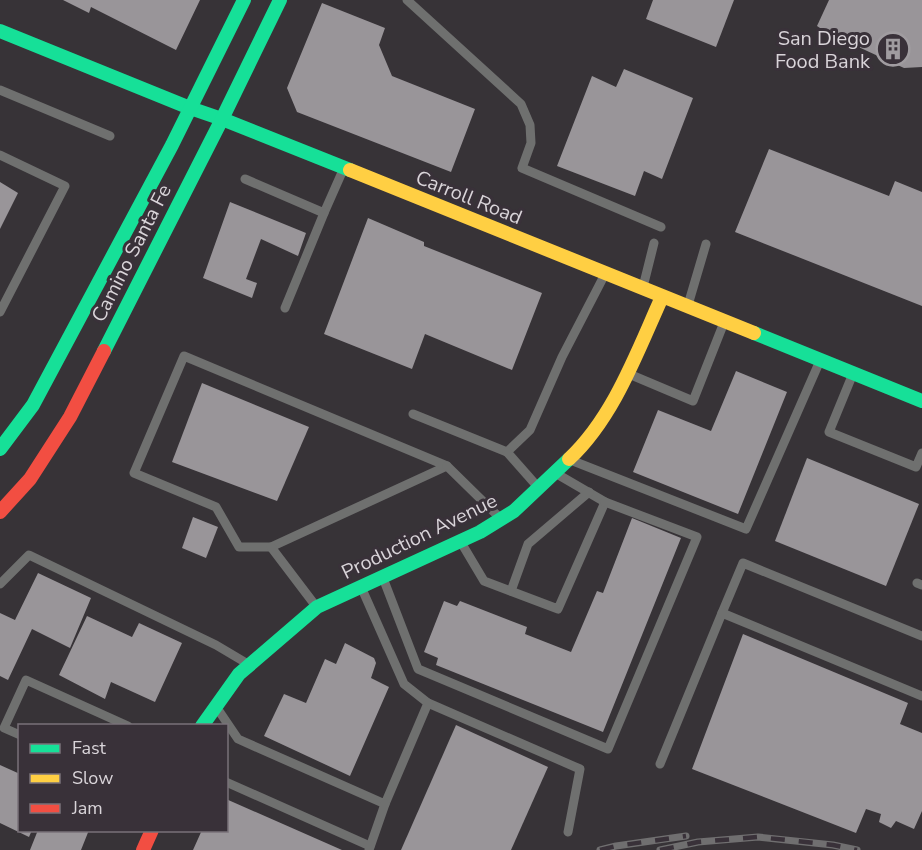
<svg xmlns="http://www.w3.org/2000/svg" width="922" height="850" font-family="'Nunito Sans',sans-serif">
  <rect width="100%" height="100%" fill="#373337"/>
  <g fill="#999599">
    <polygon points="63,0 200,0 176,50 91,7 89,13"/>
    <polygon points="653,0 734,0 716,47 646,19"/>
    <polygon points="829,0 922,0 922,67 904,68 826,32 817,26"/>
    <polygon points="322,3 385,28 379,45 392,76 475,109 451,172 297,112 287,88"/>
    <polygon points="624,69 693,98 662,179 644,171 635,196 557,166 592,76 616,87"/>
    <polygon points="769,149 889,196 895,181 922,192 922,306 735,232"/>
    <polygon points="0,182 18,193 0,229"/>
    <polygon points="230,202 306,233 298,256 261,239 246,279 257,283 252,298 203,278"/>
    <polygon points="368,218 424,242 424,246 542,293 512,370 425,334 412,369 324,334"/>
    <polygon points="736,371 787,392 738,514 633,472 658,410 711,431"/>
    <polygon points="202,383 309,427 277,501 172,462"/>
    <polygon points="807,458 919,504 886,586 775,541"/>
    <polygon points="193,517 218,527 206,558 182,548"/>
    <polygon points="632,518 681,538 603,732 436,665 438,658 424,652 444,601 457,606 460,601 527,627 525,634 571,652 597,591 603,593"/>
    <polygon points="38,573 91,598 70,648 32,629 8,680 0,676 0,613 15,620"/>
    <polygon points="87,616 132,637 139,623 182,643 155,702 111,682 105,699 59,675"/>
    <polygon points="743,634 908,703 900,724 922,733 922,811 914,829 896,821 891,828 879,822 881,814 866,809 856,833 692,769"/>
    <polygon points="345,643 374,658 376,663 371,678 389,687 350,776 264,736 284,694 306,703 325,659 336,664"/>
    <polygon points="456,725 548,767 511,850 401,850"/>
    <polygon points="0,765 20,774 20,830 32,830 29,837 0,823"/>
    <polygon points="226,799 342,850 193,850 202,830 226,830"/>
    <polygon points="38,830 89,830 81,850 30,850"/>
  </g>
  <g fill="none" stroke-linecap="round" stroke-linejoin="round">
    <g stroke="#6f706f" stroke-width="9">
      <polyline points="407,0 521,104 530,125 531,143 522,168 661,227"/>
      <polyline points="0,90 110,136"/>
      <polyline points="0,155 65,186 0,312"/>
      <polyline points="245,179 324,213 343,170"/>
      <polyline points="643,287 654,243"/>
      <polyline points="688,305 706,244"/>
      <polyline points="285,308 324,213"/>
      <polygon points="184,356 447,466 271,547 239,547 216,507 134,473"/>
      <polyline points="629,374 693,401 723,325"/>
      <polyline points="852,376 829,432 916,467 922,453"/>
      <polyline points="413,414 507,452 530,430 562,357 604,276"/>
      <polyline points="507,452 537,486"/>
      <polyline points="573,461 746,529 819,363"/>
      <polyline points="447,466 499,517"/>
      <polyline points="462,544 484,581 558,609 605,502 557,474"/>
      <polyline points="271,547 315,605"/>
      <polyline points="383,578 418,669 608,749 697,537 605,502"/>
      <polyline points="917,583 922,585"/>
      <polyline points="0,584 29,555 216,645 248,664"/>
      <polyline points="511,591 528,544 589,492"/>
      <polyline points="722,613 743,563 922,636"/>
      <polyline points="428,703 580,769 568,832"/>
      <polyline points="217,708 238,739 385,804 428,703 404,684 362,589"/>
      <polyline points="20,735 4,728 26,680 128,726"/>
      <polyline points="660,764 722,613 922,696"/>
      <polyline points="226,782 370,846"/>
      <polyline points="369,850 385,804"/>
    </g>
    <g stroke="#16e098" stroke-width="14">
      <polyline points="0,31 190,108 222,119 350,170"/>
      <polyline points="754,333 922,401"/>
      <polyline points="104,351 222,119 280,0"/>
      <polyline points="0,449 33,405 172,145 244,0"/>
      <polyline points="202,726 239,674 317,607 480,532 514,511 569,459"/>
    </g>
    <g stroke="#ffcf43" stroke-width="14">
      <polyline points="350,170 754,333"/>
      <path d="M569 459C614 417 637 352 662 297"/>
    </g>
    <g stroke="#f24e42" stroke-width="14">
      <polyline points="0,512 30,479 70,417 104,351"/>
      <polyline points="143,850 152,830"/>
    </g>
    <defs>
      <g id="rail">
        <polyline points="600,850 616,846 686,836"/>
        <polyline points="660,850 698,842 758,837 833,845 857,850"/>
      </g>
    </defs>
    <use href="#rail" stroke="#706f70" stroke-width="7"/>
    <use href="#rail" stroke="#393139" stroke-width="4.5" stroke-dasharray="14" stroke-linecap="butt"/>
  </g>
  <defs>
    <symbol id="building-ring" viewBox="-11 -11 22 22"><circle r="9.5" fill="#393139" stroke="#a09ca0" stroke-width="1.5"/><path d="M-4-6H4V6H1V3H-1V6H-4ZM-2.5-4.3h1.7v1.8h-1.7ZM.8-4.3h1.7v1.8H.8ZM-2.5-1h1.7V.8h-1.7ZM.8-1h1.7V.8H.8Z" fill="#a09ca0"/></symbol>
  </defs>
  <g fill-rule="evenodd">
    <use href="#building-ring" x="874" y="30" width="38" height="38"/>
  </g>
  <g text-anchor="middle" stroke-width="6" stroke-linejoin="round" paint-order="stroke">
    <g font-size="20" fill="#d9d4d9" stroke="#393139" text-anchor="end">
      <text x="870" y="45">San Diego<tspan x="870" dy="23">Food Bank</tspan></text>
    </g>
    <g font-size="20" fill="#d9d4d9" stroke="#393139">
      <text transform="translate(469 197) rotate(22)" y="7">Carroll Road</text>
      <text transform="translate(131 253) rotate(-63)" y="7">Camino Santa Fe</text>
      <text transform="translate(419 536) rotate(-26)" y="7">Production Avenue</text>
    </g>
  </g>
  <rect x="18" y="724" width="210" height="108" fill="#393139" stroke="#797279" stroke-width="1.5"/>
  <rect x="30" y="744" width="30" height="9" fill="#16e098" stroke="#797279" stroke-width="1.5"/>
  <text x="72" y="754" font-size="18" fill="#d9d4d9">Fast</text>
  <rect x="30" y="774" width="30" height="9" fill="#ffcf43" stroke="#797279" stroke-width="1.5"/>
  <text x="72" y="784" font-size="18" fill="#d9d4d9">Slow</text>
  <rect x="30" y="804" width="30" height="9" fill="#f24e42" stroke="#797279" stroke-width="1.5"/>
  <text x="72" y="814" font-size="18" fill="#d9d4d9">Jam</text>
</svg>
